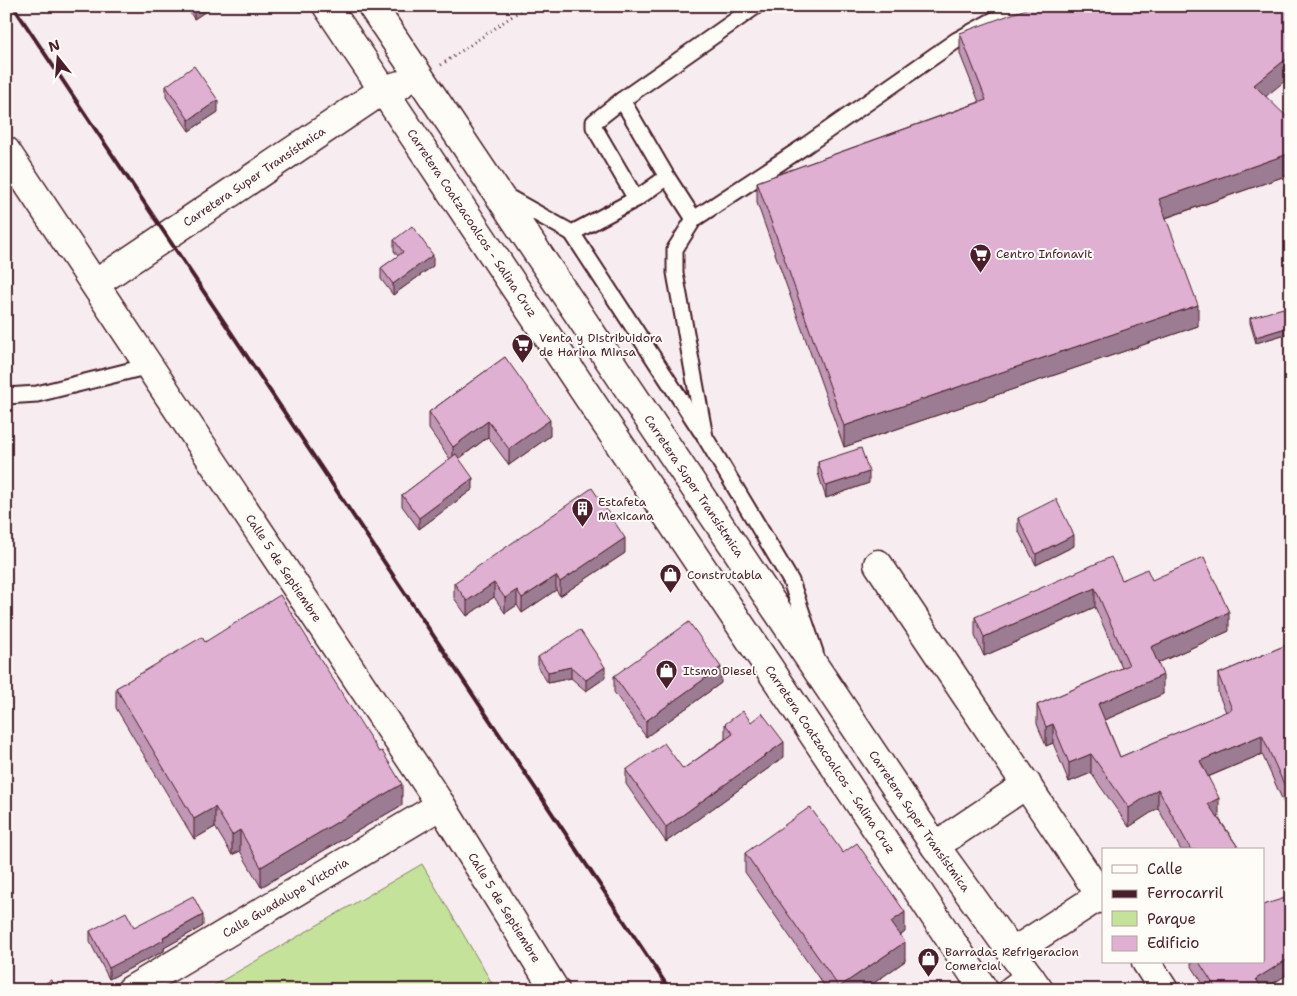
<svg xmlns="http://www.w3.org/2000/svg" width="1297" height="996" font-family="'Shantell Sans',sans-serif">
  <rect width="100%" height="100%" fill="#f7edf0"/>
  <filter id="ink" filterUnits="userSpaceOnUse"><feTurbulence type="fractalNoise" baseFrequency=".02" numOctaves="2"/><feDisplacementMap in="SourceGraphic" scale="10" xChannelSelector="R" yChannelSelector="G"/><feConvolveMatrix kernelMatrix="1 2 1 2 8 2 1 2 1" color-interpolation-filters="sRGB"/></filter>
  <g filter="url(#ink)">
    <polygon fill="#c4e29a" stroke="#878062" points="422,864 496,990 215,990 213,986"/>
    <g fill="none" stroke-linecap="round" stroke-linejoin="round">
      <defs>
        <g id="lane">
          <polyline points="622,100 594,122 594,127 636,199"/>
          <polyline points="667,177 694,219 805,146 957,40 1019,6"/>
          <polyline points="506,196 572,233 636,199 667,177 622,100 756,6"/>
          <polyline points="694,219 675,249 675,273 705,437 791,581 815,652"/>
          <polyline points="572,233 701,431"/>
          <polyline points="6,396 37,394 149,366"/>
        </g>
        <g id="street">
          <path id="s1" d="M6 151 441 805 555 990"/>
          <polyline points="878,564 1103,899"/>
          <polyline points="935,846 1027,784"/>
          <polyline points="1013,952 1101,895"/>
          <polyline points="1146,962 1164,990"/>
          <path id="s2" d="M131 990 441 805"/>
          <polyline points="1012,990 1030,977"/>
        </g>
        <g id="primary">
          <path id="s3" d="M327 6 984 990"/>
          <path id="s4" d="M372 6 935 846 1039 990"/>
          <path id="s5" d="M95 284 383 90 400 85"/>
        </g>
      </defs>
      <use href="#lane" stroke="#4a1f2b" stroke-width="19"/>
      <use href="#street" stroke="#4a1f2b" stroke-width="31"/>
      <use href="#primary" stroke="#4a1f2b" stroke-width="31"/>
      <polyline stroke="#4a1f2b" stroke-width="3" stroke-dasharray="1 4" stroke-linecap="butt" points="441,65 527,6"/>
      <use href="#lane" stroke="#fdfcf7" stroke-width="15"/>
      <use href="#street" stroke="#fdfcf7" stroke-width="28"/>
      <use href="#primary" stroke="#fdfcf7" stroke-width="28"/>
      <polyline stroke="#4a1f2b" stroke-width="4" points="13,6 670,990"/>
    </g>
    <g fill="#c097b5" stroke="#4a1f2b">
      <polygon points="186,6 214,6 194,19"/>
      <polygon points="960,33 1266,96 1291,174 1166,218 1198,326 844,447 757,203 757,182 979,102 960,54"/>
      <polygon points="166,86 218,112 189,131 166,97"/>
      <polygon points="394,240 433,266 393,295 381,279 381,268 398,256 394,251"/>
      <polygon points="1250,318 1289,333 1256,343 1250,323"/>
      <polygon points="505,357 550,436 509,465 488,437 459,459 473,489 419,529 402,506 402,495 450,459 429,429 429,412"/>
      <polygon points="818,462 869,483 826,498 818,473"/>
      <polygon points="1018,518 1074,546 1036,565 1018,530"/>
      <polygon points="625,553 560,596 556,590 522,613 517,605 505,613 494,597 467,616 454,598 454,583"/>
      <polygon points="1122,580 1152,580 1229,631 1158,663 1163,694 1105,720 1120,757 1226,712 1218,693 1218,674 1291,643 1291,819 1262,754 1208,777 1219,817 1218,817 1240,850 1181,850 1158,808 1129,827 1091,773 1069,782 1053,743 1046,746 1037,724 1037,705 1122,668 1095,607 984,656 975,636 975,617"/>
      <polygon points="205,642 402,805 261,887 240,851 232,855 215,827 194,839 116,708 116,688"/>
      <polygon points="538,657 605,678 586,691 571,678 548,683 538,668"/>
      <polygon points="614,676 721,683 646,737 614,692"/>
      <polygon points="751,722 784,757 666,842 626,784 626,770 683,769 725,739 725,724"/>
      <polygon points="745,853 843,853 905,932 901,935 905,961 864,990 827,990 745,872"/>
      <polygon points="1291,896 1291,972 1263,990 1207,990 1191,965 1191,962 1263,962"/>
      <polygon points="203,926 164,948 164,951 109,979 90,942 90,931 134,927"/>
    </g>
    <g fill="#9c7b93" stroke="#4a1f2b">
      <polygon points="194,6 214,6 194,19"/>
      <polygon points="1291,55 1291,76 1254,106 1254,85"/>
      <polygon points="218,100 218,112 189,131 189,120"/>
      <polygon points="1291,153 1291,174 1159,220 1159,199"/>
      <polygon points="433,255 433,266 393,295 393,284"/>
      <polygon points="1198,305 1198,326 844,447 844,426"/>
      <polygon points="1289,327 1289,333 1256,343 1256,337"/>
      <polygon points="550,420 550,436 509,465 509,449"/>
      <polygon points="488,421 488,437 453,463 453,447"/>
      <polygon points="869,472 869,483 826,498 826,486"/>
      <polygon points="473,478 473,489 419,529 419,518"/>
      <polygon points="1074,535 1074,546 1036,565 1036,554"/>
      <polygon points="625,538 625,553 560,596 560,582"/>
      <polygon points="556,576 556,590 522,613 522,598"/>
      <polygon points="494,583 494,597 467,616 467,601"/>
      <polygon points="1095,588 1095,607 984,656 984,637"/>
      <polygon points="517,590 517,605 505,613 505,598"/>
      <polygon points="1229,612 1229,631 1151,666 1151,647"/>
      <polygon points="571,667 571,678 548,683 548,672"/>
      <polygon points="605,667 605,678 586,691 586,680"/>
      <polygon points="721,667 721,683 646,737 646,721"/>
      <polygon points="1163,675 1163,694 1098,723 1098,704"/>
      <polygon points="1053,724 1053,743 1046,746 1046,727"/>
      <polygon points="1262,735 1262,754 1200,780 1200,761"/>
      <polygon points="784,742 784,757 666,842 666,827"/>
      <polygon points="1091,754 1091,773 1069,782 1069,763"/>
      <polygon points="402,784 402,805 261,887 261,867"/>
      <polygon points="1158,789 1158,808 1129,827 1129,808"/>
      <polygon points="1219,798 1219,817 1208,823 1208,804"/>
      <polygon points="215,807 215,827 194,839 194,819"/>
      <polygon points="240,830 240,851 232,855 232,835"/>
      <polygon points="905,912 905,932 891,942 891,922"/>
      <polygon points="203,915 203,926 164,948 164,951 109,979 109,968"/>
      <polygon points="905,942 905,961 864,990 839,990 839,987"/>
      <polygon points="1291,957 1291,972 1263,990 1256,979"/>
    </g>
    <g fill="#dfb0d2" stroke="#4a1f2b">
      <polygon points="1034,6 1291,6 1291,55 1254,85 1291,121 1291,153 1159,199 1198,305 844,426 757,182 986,100 960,33"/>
      <polygon points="194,66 218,100 189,120 166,86"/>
      <polygon points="412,226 433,255 393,284 381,268 403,252 394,240"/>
      <polygon points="1283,308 1289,327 1256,337 1250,318"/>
      <polygon points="505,357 550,420 509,449 488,421 453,447 429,412"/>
      <polygon points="861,448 869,472 826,486 818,462"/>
      <polygon points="456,454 473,478 419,518 402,495"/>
      <polygon points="592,488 625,538 560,582 556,576 522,598 517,590 505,598 494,583 467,601 454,583"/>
      <polygon points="1056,499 1074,535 1036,554 1018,518"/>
      <polygon points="1111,557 1122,580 1147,569 1152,580 1204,557 1229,612 1151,647 1163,675 1098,704 1120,757 1232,709 1218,674 1291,643 1291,800 1262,735 1200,761 1219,798 1208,804 1240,850 1191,850 1158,789 1129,808 1091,754 1069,763 1053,724 1046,727 1037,705 1129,665 1095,588 984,637 975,617"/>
      <polygon points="280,595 379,752 382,751 402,784 261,867 240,830 232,835 215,807 194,819 116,688 202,637 205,642"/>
      <polygon points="689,622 721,667 646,721 614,676"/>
      <polygon points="580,630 605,667 586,680 571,667 548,672 538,657"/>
      <polygon points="743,711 751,722 762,713 784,742 666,827 626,770 664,743 683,769 733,734 725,724"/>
      <polygon points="810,807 843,853 857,843 905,912 891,922 905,942 839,987 745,853"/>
      <polygon points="193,896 203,915 163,937 164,940 109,968 90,931 126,912 134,927"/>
      <polygon points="1291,896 1291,957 1256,979 1263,990 1217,990 1199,962 1263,962 1263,905"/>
      <polygon points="51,980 56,990 34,990"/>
    </g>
  </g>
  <defs>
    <symbol id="supermarket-pin" viewBox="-11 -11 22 30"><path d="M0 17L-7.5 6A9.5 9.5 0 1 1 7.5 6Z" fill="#4a1f2b" stroke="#fdfcf7"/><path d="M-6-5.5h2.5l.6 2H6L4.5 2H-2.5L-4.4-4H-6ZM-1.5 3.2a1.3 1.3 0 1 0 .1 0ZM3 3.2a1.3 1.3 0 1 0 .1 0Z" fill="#fff"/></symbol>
    <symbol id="building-pin" viewBox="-11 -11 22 30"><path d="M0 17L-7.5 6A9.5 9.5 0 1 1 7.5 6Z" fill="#4a1f2b" stroke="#fdfcf7"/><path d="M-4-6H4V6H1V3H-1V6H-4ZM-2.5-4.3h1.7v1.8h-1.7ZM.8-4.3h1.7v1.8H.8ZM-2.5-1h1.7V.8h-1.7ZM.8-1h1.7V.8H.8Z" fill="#fff"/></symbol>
    <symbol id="shop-pin" viewBox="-11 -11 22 30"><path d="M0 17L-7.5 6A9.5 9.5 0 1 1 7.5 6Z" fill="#4a1f2b" stroke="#fdfcf7"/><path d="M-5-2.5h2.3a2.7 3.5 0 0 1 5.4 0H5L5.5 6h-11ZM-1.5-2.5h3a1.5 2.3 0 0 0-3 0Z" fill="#fff"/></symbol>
  </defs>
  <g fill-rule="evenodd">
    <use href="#supermarket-pin" x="968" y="242" width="25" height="34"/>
    <use href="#supermarket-pin" x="510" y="332" width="25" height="34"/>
    <use href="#building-pin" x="570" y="496" width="25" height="34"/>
    <use href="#shop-pin" x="658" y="562" width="25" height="34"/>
    <use href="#shop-pin" x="654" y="658" width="25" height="34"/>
    <use href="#shop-pin" x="916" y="946" width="25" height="34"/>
  </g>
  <g text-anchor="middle" stroke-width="4" stroke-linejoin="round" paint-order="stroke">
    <g font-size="12" fill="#4a1f2b" stroke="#fdfcf7">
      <text dy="4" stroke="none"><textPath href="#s5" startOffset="192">Carretera Super Transístmica</textPath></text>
      <text dy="4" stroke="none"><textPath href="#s3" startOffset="261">Carretera Coatzacoalcos - Salina Cruz</textPath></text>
      <text dy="4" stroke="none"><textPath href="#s4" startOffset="578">Carretera Super Transístmica</textPath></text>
      <text dy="4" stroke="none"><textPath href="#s1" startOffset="501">Calle 5 de Septiembre</textPath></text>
      <text dy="4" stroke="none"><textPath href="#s3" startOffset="906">Carretera Coatzacoalcos - Salina Cruz</textPath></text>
      <text dy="4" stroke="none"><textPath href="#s4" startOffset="982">Carretera Super Transístmica</textPath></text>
      <text dy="4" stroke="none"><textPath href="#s2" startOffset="180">Calle Guadalupe Victoria</textPath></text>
      <text dy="4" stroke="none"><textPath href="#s1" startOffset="906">Calle 5 de Septiembre</textPath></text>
    </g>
    <g font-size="12" fill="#4a1f2b" stroke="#fdfcf7" text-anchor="start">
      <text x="996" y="258">Centro Infonavit</text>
      <text x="539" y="342">Venta y Distribuidora<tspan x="539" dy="14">de Harina Minsa</tspan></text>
      <text x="598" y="506">Estafeta<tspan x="598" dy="14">Mexicana</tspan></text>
      <text x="687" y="579">Construtabla</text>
      <text x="683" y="675">Itsmo Diesel</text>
      <text x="945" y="956">Barradas Refrigeracion<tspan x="945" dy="14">Comercial</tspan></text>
    </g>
  </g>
  <rect width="1297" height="996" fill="none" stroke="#fdfcf7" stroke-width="25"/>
  <rect x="12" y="12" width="1272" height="971" fill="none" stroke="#4a1f2b" stroke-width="2" filter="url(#ink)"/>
  <rect x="1102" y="848" width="162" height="115" fill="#fdfcf7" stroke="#b5a4a5"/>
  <rect x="1112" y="865" width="25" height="8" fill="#fdfcf7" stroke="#b5a4a5"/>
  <text x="1147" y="874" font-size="15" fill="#4a1f2b">Calle</text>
  <rect x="1112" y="890" width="25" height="8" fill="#4a1f2b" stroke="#b5a4a5"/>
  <text x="1147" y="898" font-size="15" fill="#4a1f2b">Ferrocarril</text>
  <rect x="1112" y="911" width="25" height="15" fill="#c4e29a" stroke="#b5a4a5"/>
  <text x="1147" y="924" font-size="15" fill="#4a1f2b">Parque</text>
  <rect x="1112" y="936" width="25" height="15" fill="#dfb0d2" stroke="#b5a4a5"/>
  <text x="1147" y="948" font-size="15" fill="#4a1f2b">Edificio</text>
  <g transform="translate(58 58) rotate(343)" stroke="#fdfcf7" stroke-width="4" paint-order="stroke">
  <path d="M0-4L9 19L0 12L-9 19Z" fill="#4a1f2b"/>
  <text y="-8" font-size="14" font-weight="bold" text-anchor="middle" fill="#4a1f2b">N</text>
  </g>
</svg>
